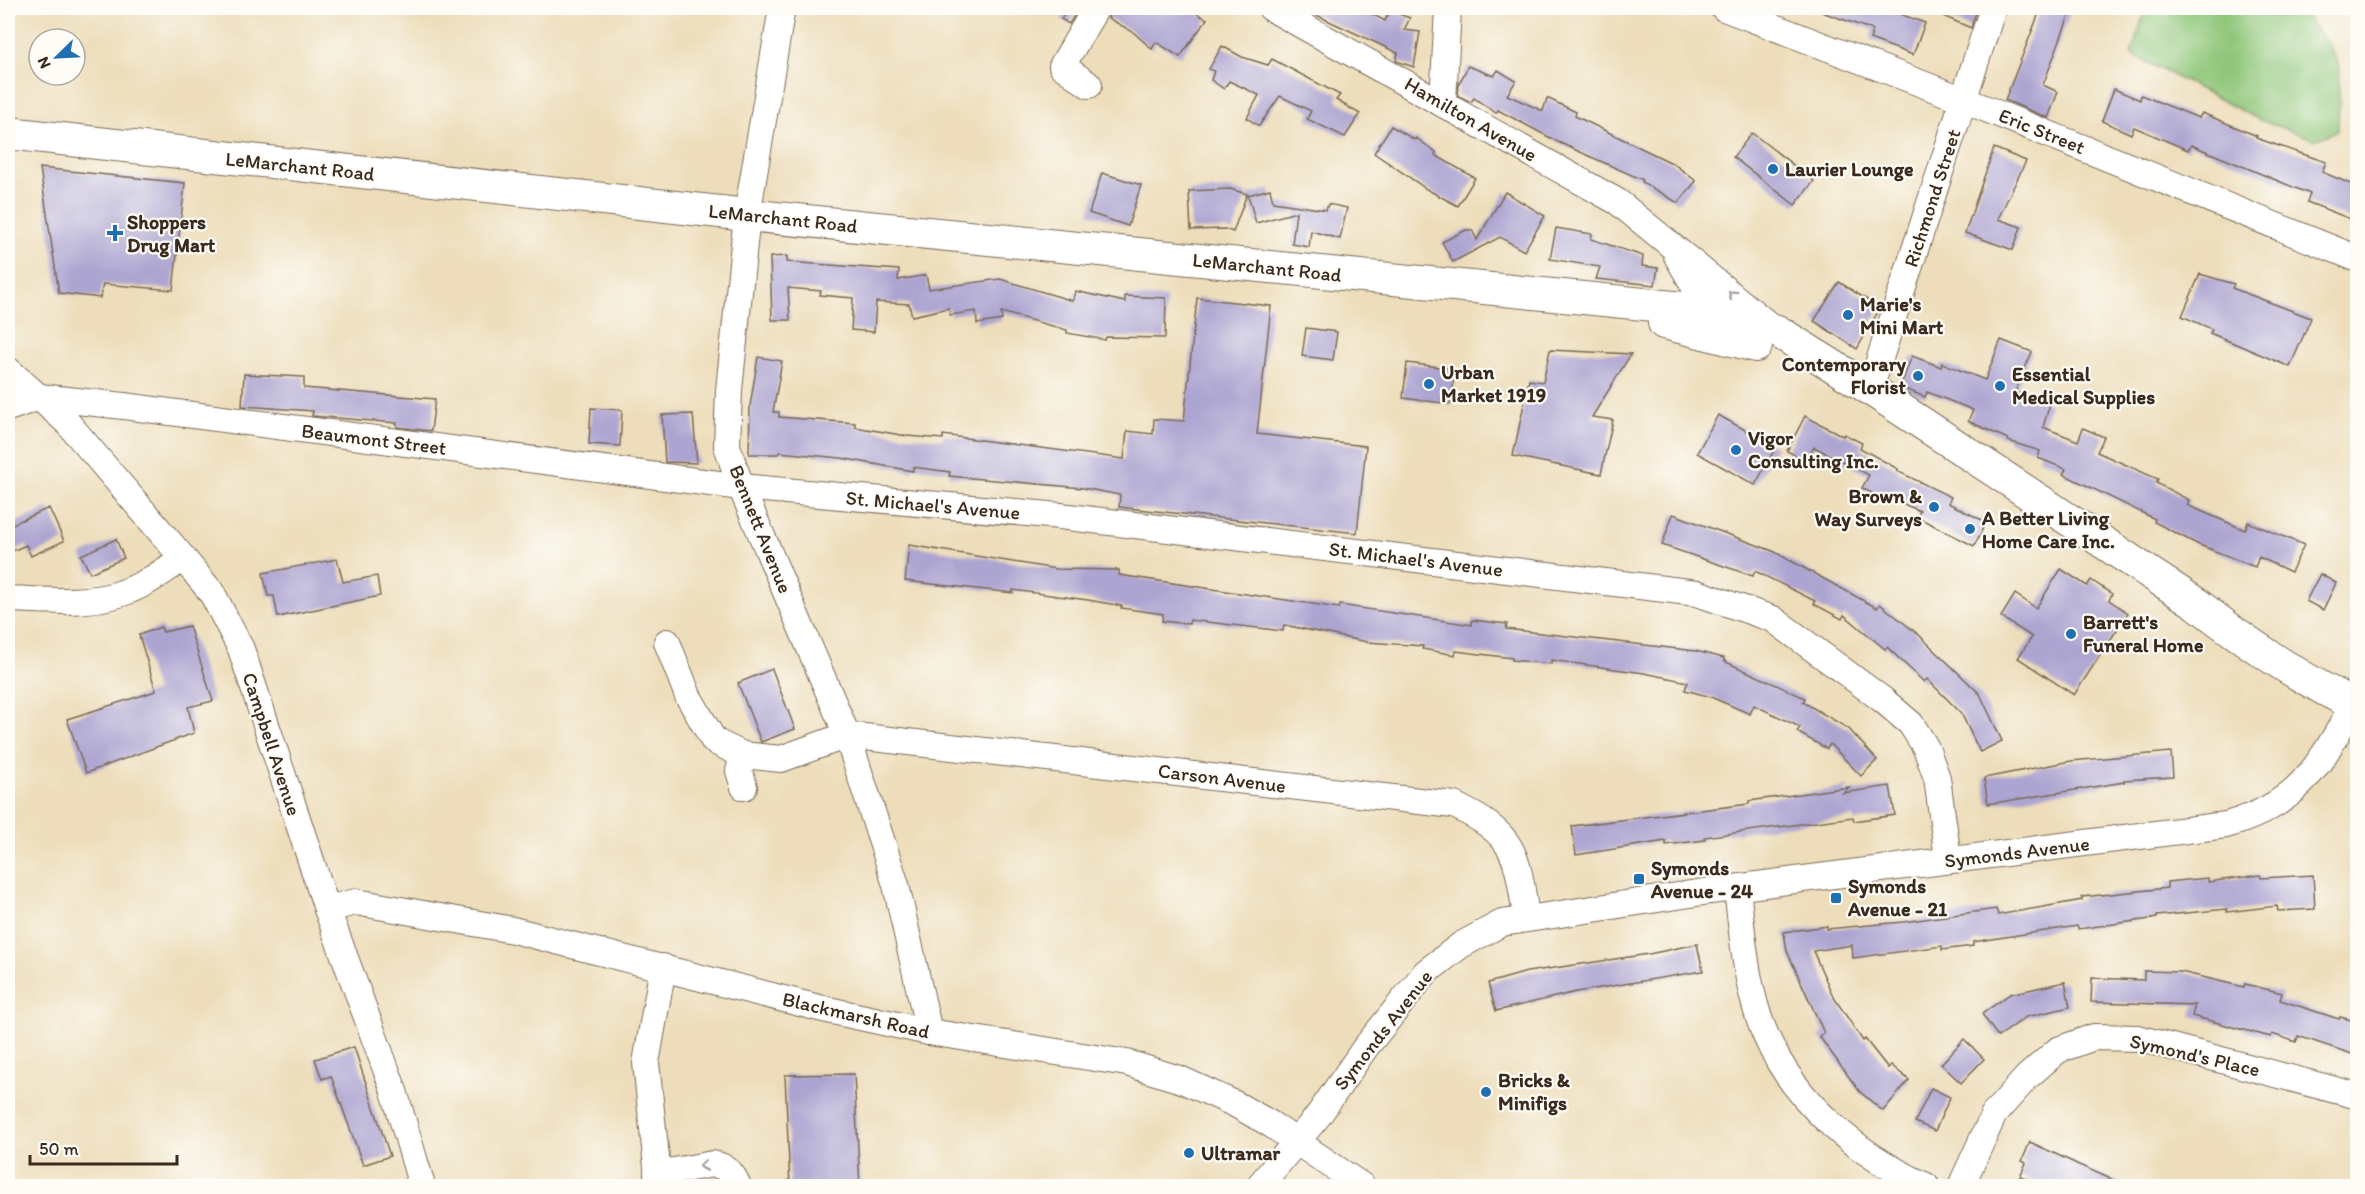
<svg xmlns="http://www.w3.org/2000/svg" width="2365" height="1194" font-family="Itim,sans-serif">
  <rect width="100%" height="100%" fill="#fdfcf7"/>
  <filter id="ink" filterUnits="userSpaceOnUse"><feTurbulence type="fractalNoise" baseFrequency=".0167" numOctaves="2"/><feDisplacementMap in="SourceGraphic" scale="12" xChannelSelector="R" yChannelSelector="G"/><feConvolveMatrix kernelMatrix="1 2 1 2 8 2 1 2 1" color-interpolation-filters="sRGB"/></filter>
  <filter id="wash" filterUnits="userSpaceOnUse"><feTurbulence type="fractalNoise" baseFrequency=".008" numOctaves="4" result="noise"/><feDisplacementMap in="SourceGraphic" scale="24" xChannelSelector="R" yChannelSelector="G"/><feGaussianBlur stdDeviation="1.35" result="paint"/><feColorMatrix in="noise" values="0 0 0 0 0 0 0 0 0 0 0 0 0 0 0 0 0 1.4 0 .05"/><feComposite in="paint" operator="in"/></filter>
  <g filter="url(#wash)">
    <rect width="100%" height="100%" fill="#edddba"/>
    <polygon fill="#8fc679" stroke="#65784c" stroke-width="1.5" points="2146,8 2298,8 2328,43 2340,68 2338,130 2316,140 2260,120 2131,54"/>
    <g id="blocks">
      <g fill="#ada5d1">
        <polygon points="1068,8 1079,8 1069,24 1061,19"/>
        <polygon points="1111,8 1187,8 1207,19 1180,57 1156,42 1152,49 1133,32 1108,18"/>
        <polygon points="1301,8 1361,8 1385,21 1390,11 1410,18 1404,30 1420,32 1414,67 1396,61 1398,53"/>
        <polygon points="1817,8 1883,8 1925,23 1913,55 1870,39 1873,30 1816,10"/>
        <polygon points="1924,8 1977,8 1971,28"/>
        <polygon points="2041,8 2072,8 2043,85 2058,92 2048,118 2005,100"/>
        <polygon points="1222,46 1242,57 1268,65 1272,59 1340,95 1336,100 1360,114 1345,137 1307,119 1311,111 1280,96 1259,126 1247,118 1259,95 1229,81 1224,89 1211,80 1214,71 1209,69"/>
        <polygon points="1468,66 1494,76 1498,70 1516,81 1507,95 1543,111 1547,98 1576,112 1575,116 1674,164 1696,181 1678,203 1642,182 1643,180 1560,143 1498,110 1496,113 1474,98 1471,102 1463,98 1458,96 1459,84"/>
        <polygon points="2114,89 2140,100 2141,95 2199,118 2202,113 2257,136 2256,138 2326,162 2322,172 2358,187 2358,222 2307,202 2310,194 2191,145 2188,150 2134,127 2131,134 2102,121"/>
        <polygon points="1391,126 1415,140 1416,138 1436,152 1435,155 1475,178 1458,206 1428,190 1374,153"/>
        <polygon points="1752,133 1814,181 1795,205 1733,157"/>
        <polygon points="1994,148 2026,161 1998,219 2021,227 2013,250 1965,233"/>
        <polygon points="40,168 185,183 173,290 103,284 100,298 59,293"/>
        <polygon points="1102,173 1141,185 1128,226 1089,213"/>
        <polygon points="1230,189 1247,194 1233,232 1225,229 1191,230 1189,191"/>
        <polygon points="1270,189 1273,202 1326,210 1328,204 1347,208 1340,239 1311,231 1309,247 1292,244 1296,212 1256,223 1248,195"/>
        <polygon points="1505,192 1545,216 1524,251 1500,237 1453,262 1442,242 1466,230 1472,230 1477,240"/>
        <polygon points="1556,228 1592,234 1591,239 1643,256 1642,266 1658,268 1655,285 1596,279 1600,267 1550,259"/>
        <polygon points="787,256 787,262 899,270 898,280 926,275 929,289 1000,279 1073,301 1075,291 1125,302 1125,296 1166,298 1165,338 1106,337 1105,340 1067,333 1067,330 1001,312 1002,320 977,324 976,311 950,315 949,308 912,316 909,304 876,302 874,332 851,330 853,298 820,295 821,291 788,288 790,320 772,320 770,257"/>
        <polygon points="2200,274 2234,284 2232,288 2311,318 2290,367 2210,333 2212,329 2182,316"/>
        <polygon points="1839,282 1880,308 1857,349 1814,321"/>
        <polygon points="1197,298 1271,306 1257,434 1366,446 1357,533 1119,507 1120,495 1083,488 949,476 950,472 913,467 913,471 841,458 779,452 779,454 749,454 750,406 758,357 782,361 773,412 779,412 779,417 855,423 855,427 907,436 943,439 943,435 1124,459 1127,431 1153,434 1154,419 1184,421"/>
        <polygon points="1306,328 1337,332 1333,360 1302,356"/>
        <polygon points="2001,340 2032,352 2015,392 2050,404 2043,427 2078,441 2083,428 2104,437 2097,452 2158,479 2156,483 2189,500 2187,505 2245,530 2248,522 2304,545 2291,572 2259,557 2255,567 2197,544 2154,522 2155,519 2063,474 2066,469 2038,458 2040,451 2008,441 2008,439 1968,421 1973,410 1927,392 1925,397 1900,387 1912,356 1941,367 1942,363 1985,380"/>
        <polygon points="1550,350 1631,354 1592,417 1613,420 1601,474 1513,456 1529,380 1543,382"/>
        <polygon points="1407,363 1455,369 1451,404 1403,398"/>
        <polygon points="244,374 304,377 304,388 435,399 431,431 397,427 397,423 312,416 313,411 242,406"/>
        <polygon points="591,408 622,410 620,446 589,444"/>
        <polygon points="693,414 697,463 665,462 662,415"/>
        <polygon points="1718,415 1776,447 1755,485 1697,453"/>
        <polygon points="1805,416 1843,436 1844,434 1862,443 1860,448 1898,469 1897,471 1951,497 1948,503 1986,522 1974,546 1917,517 1920,511 1885,496 1883,499 1862,488 1869,475 1814,447 1806,461 1787,451"/>
        <polygon points="49,508 64,541 31,556 26,545 8,553 8,526"/>
        <polygon points="1673,514 1773,551 1877,608 1880,604 1919,635 1980,694 2002,741 1980,752 1961,713 1927,679 1924,682 1887,647 1885,649 1844,615 1842,619 1814,604 1815,601 1755,571 1753,576 1662,545"/>
        <polygon points="116,539 124,558 90,573 81,555"/>
        <polygon points="909,545 1056,569 1119,570 1119,575 1339,608 1340,605 1472,625 1472,620 1507,624 1506,629 1696,651 1724,658 1724,661 1805,698 1803,702 1849,729 1877,760 1861,776 1830,744 1827,749 1797,732 1800,727 1754,705 1750,714 1711,697 1685,690 1688,682 1644,673 1551,660 1551,664 1512,660 1512,658 1456,651 1455,655 1422,649 1423,646 1367,642 1284,625 1283,631 1190,620 1189,624 1162,621 1163,614 1121,608 1122,606 1088,600 1013,590 1013,593 905,581"/>
        <polygon points="337,559 343,582 377,576 380,596 278,617 274,596 268,596 263,573"/>
        <polygon points="2061,569 2087,586 2091,580 2112,594 2109,600 2128,613 2074,695 2018,658 2032,637 2001,617 2015,594 2036,608"/>
        <polygon points="2320,574 2336,583 2323,610 2306,601"/>
        <polygon points="189,626 213,701 188,707 194,733 86,773 67,719 156,691 139,635 161,627 163,632"/>
        <polygon points="772,669 795,729 761,742 738,683"/>
        <polygon points="2171,752 2173,777 2124,780 2124,782 1988,804 1984,778 2071,761"/>
        <polygon points="1890,786 1895,815 1854,821 1853,817 1704,837 1705,840 1666,845 1666,841 1576,855 1572,826 1749,804 1749,801 1849,787 1843,793"/>
        <polygon points="2260,875 2261,878 2313,875 2315,909 2278,911 2277,906 2227,912 2227,909 2157,916 2157,918 2078,929 2077,926 1973,942 1973,946 1942,950 1942,946 1853,958 1852,945 1813,951 1833,996 1863,1041 1865,1039 1888,1068 1891,1065 1909,1080 1883,1111 1860,1092 1819,1036 1824,1033 1787,951 1784,932 1827,926 1827,929 1903,922 1996,909 1998,915 2082,900 2082,897 2167,888 2167,882 2208,878 2208,882"/>
        <polygon points="1697,944 1703,971 1576,992 1496,1011 1488,983 1527,972 1649,954"/>
        <polygon points="2144,971 2181,972 2244,987 2245,984 2282,993 2280,1000 2339,1019 2340,1017 2358,1022 2358,1056 2298,1036 2296,1042 2272,1034 2271,1037 2192,1016 2195,1005 2091,1002 2092,978 2144,980"/>
        <polygon points="2065,982 2070,1007 2026,1017 1998,1037 1982,1014 2010,994"/>
        <polygon points="1964,1039 1984,1059 1961,1083 1941,1064"/>
        <polygon points="354,1047 390,1156 363,1165 331,1076 322,1079 315,1059"/>
        <polygon points="854,1074 860,1186 790,1186 785,1075"/>
        <polygon points="1931,1088 1950,1097 1935,1131 1915,1122"/>
        <polygon points="2030,1142 2079,1165 2127,1186 2044,1186 2020,1176 2026,1163 2022,1161"/>
      </g>
    </g>
  </g>
  <g filter="url(#ink)">
    <use href="#blocks" fill-opacity="0" stroke="#796955" stroke-width="1.5"/>
    <g fill="none" stroke-linecap="round" stroke-linejoin="round">
      <defs>
        <g id="minor">
          <polyline points="782,8 747,215 729,390 727,446 741,487 847,735 896,885 929,1032"/>
          <polyline points="1271,8 1618,202 1770,326"/>
          <polyline points="1724,8 1964,100 2358,259"/>
          <polyline points="1089,85 1062,66 1096,8"/>
          <polyline points="1443,102 1448,8"/>
          <polyline points="1677,256 1700,296 1721,320"/>
          <polyline points="8,370 66,421 183,558 212,593 241,649 327,909 394,1091 422,1186"/>
          <polyline points="1870,389 1993,8"/>
          <polyline points="8,408 39,397 124,406 741,487 1060,516 1697,593 1773,619 1883,700 1911,724 1926,748 1937,778 1948,859"/>
          <path d="M8 599C43 600 84 605 119 594 142 587 163 572 183 558"/>
          <path d="M667 642 688 696 714 741 743 755 781 759 847 735 1454 805C1516 835 1517 853 1526 917"/>
          <polyline points="743,755 739,771 744,787"/>
          <path d="M1737 889C1743 937 1746 991 1766 1036 1796 1105 1860 1156 1926 1186"/>
          <polyline points="327,909 356,902 513,930 819,1008 929,1032 1127,1063 1182,1080 1235,1104 1269,1123 1362,1186"/>
          <path d="M657 1174 713 1164C727 1166 733 1174 738 1186"/>
          <polyline points="659,1186 646,1063 663,967"/>
          <path d="M1259 1186 1318 1116 1365 1048 1426 972 1461 945 1502 923 1710 891 2226 825C2299 805 2318 767 2354 704"/>
          <polyline points="1961,1186 1994,1114 2027,1077 2058,1050 2094,1037 2138,1038 2358,1096"/>
        </g>
        <g id="major">
          <path d="M8 133 747 215 1714 311 1777 331 1870 389 2197 604C2241 639 2306 683 2358 706"/>
          <polyline points="1664,323 1756,346"/>
        </g>
      </defs>
      <use href="#minor" stroke="#796955" stroke-width="28"/>
      <use href="#major" stroke="#796955" stroke-width="34"/>
      <use href="#minor" stroke="#fff" stroke-width="26"/>
      <use href="#major" stroke="#fff" stroke-width="32"/>
    </g>
    <defs><path id="oneway-chevron" d="M-2-3.5L2.5 0L-2 3.5" fill="none" stroke-width="1.6" stroke-linecap="round" stroke-linejoin="round" transform="scale(1.5)"/></defs>
    <g stroke="#a79f9a">
      <use href="#oneway-chevron" transform="translate(1732 294) rotate(-140)"/>
      <use href="#oneway-chevron" transform="translate(703 1166) rotate(170)"/>
    </g>
  </g>
  <g fill="#1f6fb2" stroke="#fdfcf7" stroke-width="2">
    <circle cx="1773" cy="169" r="6"/>
    <path d="M112 224h6v6h6v6h-6v6h-6v-6h-6v-6h6z"/>
    <circle cx="1848" cy="315" r="6"/>
    <circle cx="1918" cy="376" r="6"/>
    <circle cx="1429" cy="384" r="6"/>
    <circle cx="2000" cy="386" r="6"/>
    <circle cx="1736" cy="450" r="6"/>
    <circle cx="1934" cy="507" r="6"/>
    <circle cx="1970" cy="529" r="6"/>
    <circle cx="2071" cy="634" r="6"/>
    <rect x="1633" y="873" width="12" height="12" rx="3"/>
    <rect x="1830" y="892" width="12" height="12" rx="3"/>
    <circle cx="1486" cy="1092" r="6"/>
    <circle cx="1189" cy="1153" r="6"/>
  </g>
  <g text-anchor="middle" stroke-width="4.5" stroke-linejoin="round" paint-order="stroke">
    <g font-size="20" fill="#3b2a1e" stroke="#fdfcf7">
      <text transform="translate(1471 119) rotate(30)" y="7">Hamilton Avenue</text>
      <text transform="translate(2042 131) rotate(22)" y="7">Eric Street</text>
      <text transform="translate(300 166) rotate(6)" y="7">LeMarchant Road</text>
      <text transform="translate(1932 198) rotate(-72)" y="7">Richmond Street</text>
      <text transform="translate(783 218) rotate(6)" y="7">LeMarchant Road</text>
      <text transform="translate(1267 267) rotate(6)" y="7">LeMarchant Road</text>
      <text transform="translate(374 439) rotate(7)" y="7">Beaumont Street</text>
      <text transform="translate(933 505) rotate(5)" y="7">St. Michael's Avenue</text>
      <text transform="translate(761 529) rotate(68)" y="7">Bennett Avenue</text>
      <text transform="translate(1416 559) rotate(7)" y="7">St. Michael's Avenue</text>
      <text transform="translate(272 744) rotate(72)" y="7">Campbell Avenue</text>
      <text transform="translate(1222 778) rotate(7)" y="7">Carson Avenue</text>
      <text transform="translate(2017 852) rotate(-7)" y="7">Symonds Avenue</text>
      <text transform="translate(856 1015) rotate(13)" y="7">Blackmarsh Road</text>
      <text transform="translate(1383 1030) rotate(-52)" y="7">Symonds Avenue</text>
      <text transform="translate(2195 1055) rotate(13)" y="7">Symond's Place</text>
    </g>
    <g font-size="20" font-weight="bold" fill="#3b2a1e" stroke="#fdfcf7" text-anchor="start">
      <text x="1785" y="176">Laurier Lounge</text>
      <text x="127" y="229">Shoppers<tspan x="127" dy="23">Drug Mart</tspan></text>
      <text x="1860" y="311">Marie's<tspan x="1860" dy="23">Mini Mart</tspan></text>
      <text x="1906" y="371" text-anchor="end">Contemporary<tspan x="1906" dy="23">Florist</tspan></text>
      <text x="1441" y="379">Urban<tspan x="1441" dy="23">Market 1919</tspan></text>
      <text x="2012" y="381">Essential<tspan x="2012" dy="23">Medical Supplies</tspan></text>
      <text x="1748" y="445">Vigor<tspan x="1748" dy="23">Consulting Inc.</tspan></text>
      <text x="1922" y="503" text-anchor="end">Brown &amp;<tspan x="1922" dy="23">Way Surveys</tspan></text>
      <text x="1982" y="525">A Better Living<tspan x="1982" dy="23">Home Care Inc.</tspan></text>
      <text x="2083" y="629">Barrett's<tspan x="2083" dy="23">Funeral Home</tspan></text>
      <text x="1651" y="875">Symonds<tspan x="1651" dy="23">Avenue - 24</tspan></text>
      <text x="1848" y="893">Symonds<tspan x="1848" dy="23">Avenue - 21</tspan></text>
      <text x="1498" y="1087">Bricks &amp;<tspan x="1498" dy="23">Minifigs</tspan></text>
      <text x="1201" y="1160">Ultramar</text>
    </g>
  </g>
  <rect width="2365" height="1194" fill="none" stroke="#fdfcf7" stroke-width="30"/>
  <g transform="translate(57 57) rotate(246)"><circle r="28" fill="#fdfcf7" stroke="#afa8a0" stroke-width="1.5"/>
  <path d="M0-4.5L10 22L0 15L-10 22Z" fill="#1f6fb2"/>
  <text y="-9" font-size="16" font-weight="bold" text-anchor="middle" fill="#3b2a1e">N</text>
  </g>
  <path d="M30 1155v9h147v-9" fill="none" stroke="#3b2a1e" stroke-width="3"/>
  <text x="39" y="1155" font-size="18" fill="#3b2a1e" stroke="#fdfcf7" stroke-width="4.5" paint-order="stroke">50 m</text>
</svg>
